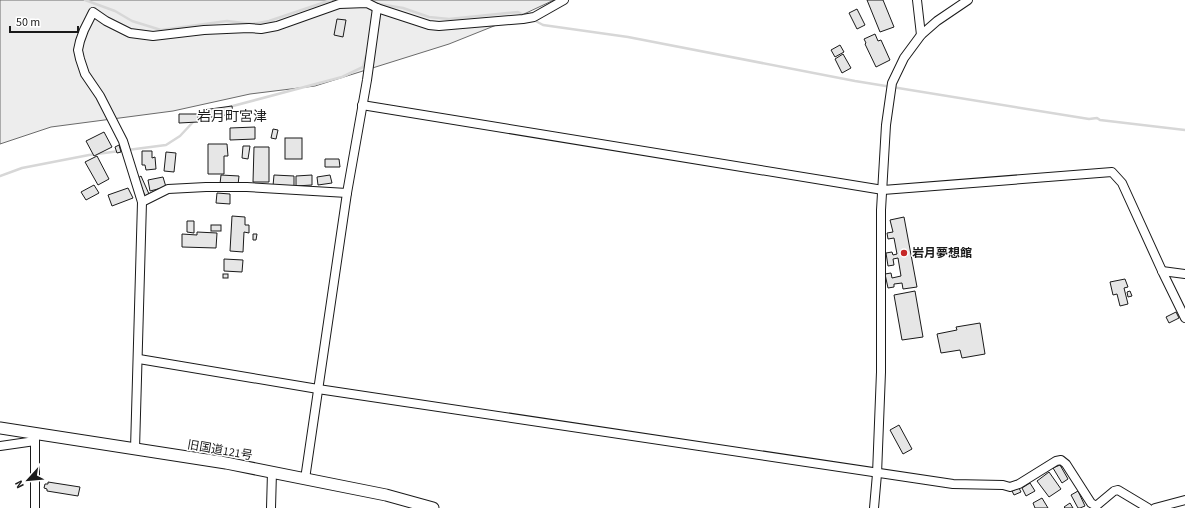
<svg xmlns="http://www.w3.org/2000/svg" width="1185" height="508" font-family="'Source Sans 3','Noto Sans JP',sans-serif">
  <rect width="100%" height="100%" fill="#fff"/>
  <polygon fill="#ededed" stroke="#6a6a6a" points="0,0 554,0 524,14 449,44 315,86 250,94 173,111 51,127 0,144"/>
  <g fill="none" stroke-linecap="round" stroke-linejoin="round">
    <g stroke="#d7d7d7" stroke-width="2.5">
      <polyline points="85,0 115,11 132,21 161,30 227,21 252,24 269,21 331,0"/>
      <polyline points="370,0 373,3 403,8 429,17 449,19 518,12 526,16"/>
      <polyline points="532,19 543,25 628,37 855,81 1089,119 1097,118 1100,120 1185,130"/>
      <polyline points="229,107 342,77 363,67 366,56"/>
      <polyline points="0,176 22,168 89,155 166,145 180,136 194,121 205,115"/>
    </g>
  </g>
  <g fill="#e6e6e6" stroke="#1a1a1a">
    <polygon points="867,0 883,0 894,27 880,32"/>
    <polygon points="857,9 865,25 857,29 849,13"/>
    <polygon points="337,19 346,20 343,37 334,35"/>
    <polygon points="875,34 878,41 881,40 890,60 876,67 865,44 866,43 864,39"/>
    <polygon points="840,45 844,52 835,57 831,50"/>
    <polygon points="843,54 851,68 842,73 835,59"/>
    <polygon points="232,106 233,114 204,118 203,110"/>
    <polygon points="179,114 198,114 198,122 179,123"/>
    <polygon points="255,127 255,139 230,140 230,128"/>
    <polygon points="273,129 278,130 276,139 271,138"/>
    <polygon points="104,132 112,147 94,156 86,141"/>
    <rect x="285" y="138" width="17" height="21"/>
    <polygon points="208,144 227,144 228,156 224,156 224,174 208,174"/>
    <polygon points="119,145 121,152 117,153 115,147"/>
    <polygon points="243,146 250,146 248,159 242,158"/>
    <polygon points="254,147 269,147 269,182 253,182"/>
    <polygon points="142,151 152,151 152,158 155,157 156,169 146,170 145,165 142,165"/>
    <polygon points="166,152 176,153 174,172 164,171"/>
    <polygon points="97,156 109,179 98,185 85,162"/>
    <polygon points="325,159 339,159 340,167 325,167"/>
    <polygon points="221,175 239,176 238,185 220,184"/>
    <polygon points="274,175 294,176 294,187 273,186"/>
    <polygon points="312,175 312,185 296,186 296,176"/>
    <polygon points="330,175 332,183 318,185 317,177"/>
    <polygon points="141,176 149,194 145,196 138,178"/>
    <polygon points="163,177 166,187 150,191 148,180"/>
    <polygon points="94,185 99,193 86,200 81,192"/>
    <polygon points="128,188 133,198 112,206 108,195"/>
    <polygon points="217,193 230,194 230,204 216,203"/>
    <polygon points="232,216 245,217 245,225 249,225 249,233 244,232 243,252 230,251"/>
    <polygon points="904,217 917,287 903,289 902,283 894,284 894,287 888,288 885,274 891,273 892,278 901,276 898,258 893,259 894,265 888,266 886,253 892,252 893,255 897,254 894,238 888,239 887,233 893,232 890,220"/>
    <polygon points="187,221 194,221 194,233 187,232"/>
    <rect x="211" y="225" width="10" height="6"/>
    <polygon points="197,232 217,233 216,248 182,247 182,234 197,235"/>
    <polygon points="253,234 257,234 256,240 253,240"/>
    <polygon points="224,259 243,260 242,272 224,271"/>
    <rect x="223" y="274" width="5" height="4"/>
    <polygon points="1125,279 1128,287 1124,288 1128,304 1120,306 1117,294 1113,295 1110,282"/>
    <polygon points="915,291 923,337 902,340 894,295"/>
    <polygon points="1130,291 1132,296 1128,297 1127,292"/>
    <polygon points="1176,312 1179,318 1169,323 1166,317"/>
    <polygon points="980,323 985,354 962,358 960,350 941,353 937,334 957,330 956,327"/>
    <polygon points="899,425 912,449 903,454 890,430"/>
    <polygon points="1060,465 1068,479 1062,483 1053,468"/>
    <polygon points="1049,472 1061,489 1049,497 1037,481"/>
    <polygon points="48,482 80,487 78,496 47,491 47,489 44,488 45,484 48,484"/>
    <polygon points="1030,483 1035,491 1026,496 1022,488"/>
    <polygon points="1019,488 1021,492 1014,495 1012,491"/>
    <polygon points="1078,491 1085,506 1080,508 1078,508 1071,495"/>
    <polygon points="1042,498 1048,508 1035,508 1033,503"/>
    <polygon points="1070,503 1073,508 1065,508 1064,507"/>
  </g>
  <g fill="none" stroke-linecap="round" stroke-linejoin="round">
    <defs>
      <g id="street">
        <polyline points="917,0 921,35"/>
        <polyline points="362,105 883,190 1112,172 1122,183 1163,273 1185,318"/>
        <polyline points="142,202 168,189 206,187 247,187 347,193"/>
        <polyline points="1162,271 1185,274"/>
        <polyline points="139,359 318,389 953,484 1003,485 1010,487 1019,484 1056,461 1061,460 1066,464 1091,503 1096,506 1114,491 1118,490 1148,508"/>
        <polyline points="0,446 35,441"/>
        <polyline points="135,449 142,202 123,141 100,96 85,74 80,59 78,50 80,41 84,30 93,12 106,21 130,33 153,36 204,30 249,28 261,29 277,26 339,4 367,3 377,8 429,25 439,26 523,19 534,17 564,0"/>
        <polyline points="305,479 347,193 367,80 377,8"/>
        <polyline points="35,508 35,433"/>
        <polyline points="271,508 272,472"/>
        <polyline points="874,508 877,474 881,372 881,210 886,125 892,83 904,58 921,35 937,21 968,0"/>
        <polyline points="1155,508 1185,500"/>
      </g>
      <polyline id="secondary" points="0,428 226,463 386,495 433,508"/>
    </defs>
    <use href="#street" stroke="#1a1a1a" stroke-width="10"/>
    <use href="#secondary" stroke="#1a1a1a" stroke-width="13"/>
    <use href="#street" stroke="#fff" stroke-width="8"/>
    <use href="#secondary" stroke="#fff" stroke-width="11"/>
  </g>
  <circle fill="#c62828" stroke="#fff" stroke-width="1.5" cx="904" cy="253" r="4"/>
  <g text-anchor="middle" stroke-width="3" stroke-linejoin="round" paint-order="stroke">
    <g font-size="12" font-weight="bold" fill="#1a1a1a" stroke="#fff" text-anchor="start">
      <text x="912" y="257">岩月夢想館</text>
    </g>
    <g font-size="12" fill="#1a1a1a" stroke="#fff">
      <text transform="translate(220 450) rotate(10)" y="4">旧国道121号</text>
    </g>
    <g font-size="14" fill="#1a1a1a" stroke="#fff">
      <text x="232" y="121">岩月町宮津</text>
    </g>
  </g>
  <g transform="translate(28 480) rotate(243)" stroke="#ffffff" stroke-width="3" paint-order="stroke">
  <path d="M0-3L7 15L0 10L-7 15Z" fill="#1a1a1a"/>
  <text y="-6" font-size="11" font-weight="bold" text-anchor="middle" fill="#1a1a1a">N</text>
  </g>
  <path d="M10 26v6h68v-6" fill="none" stroke="#1a1a1a" stroke-width="2"/>
  <text x="16" y="26" font-size="12" fill="#1a1a1a" stroke="#ffffff" stroke-width="3" paint-order="stroke">50 m</text>
</svg>
